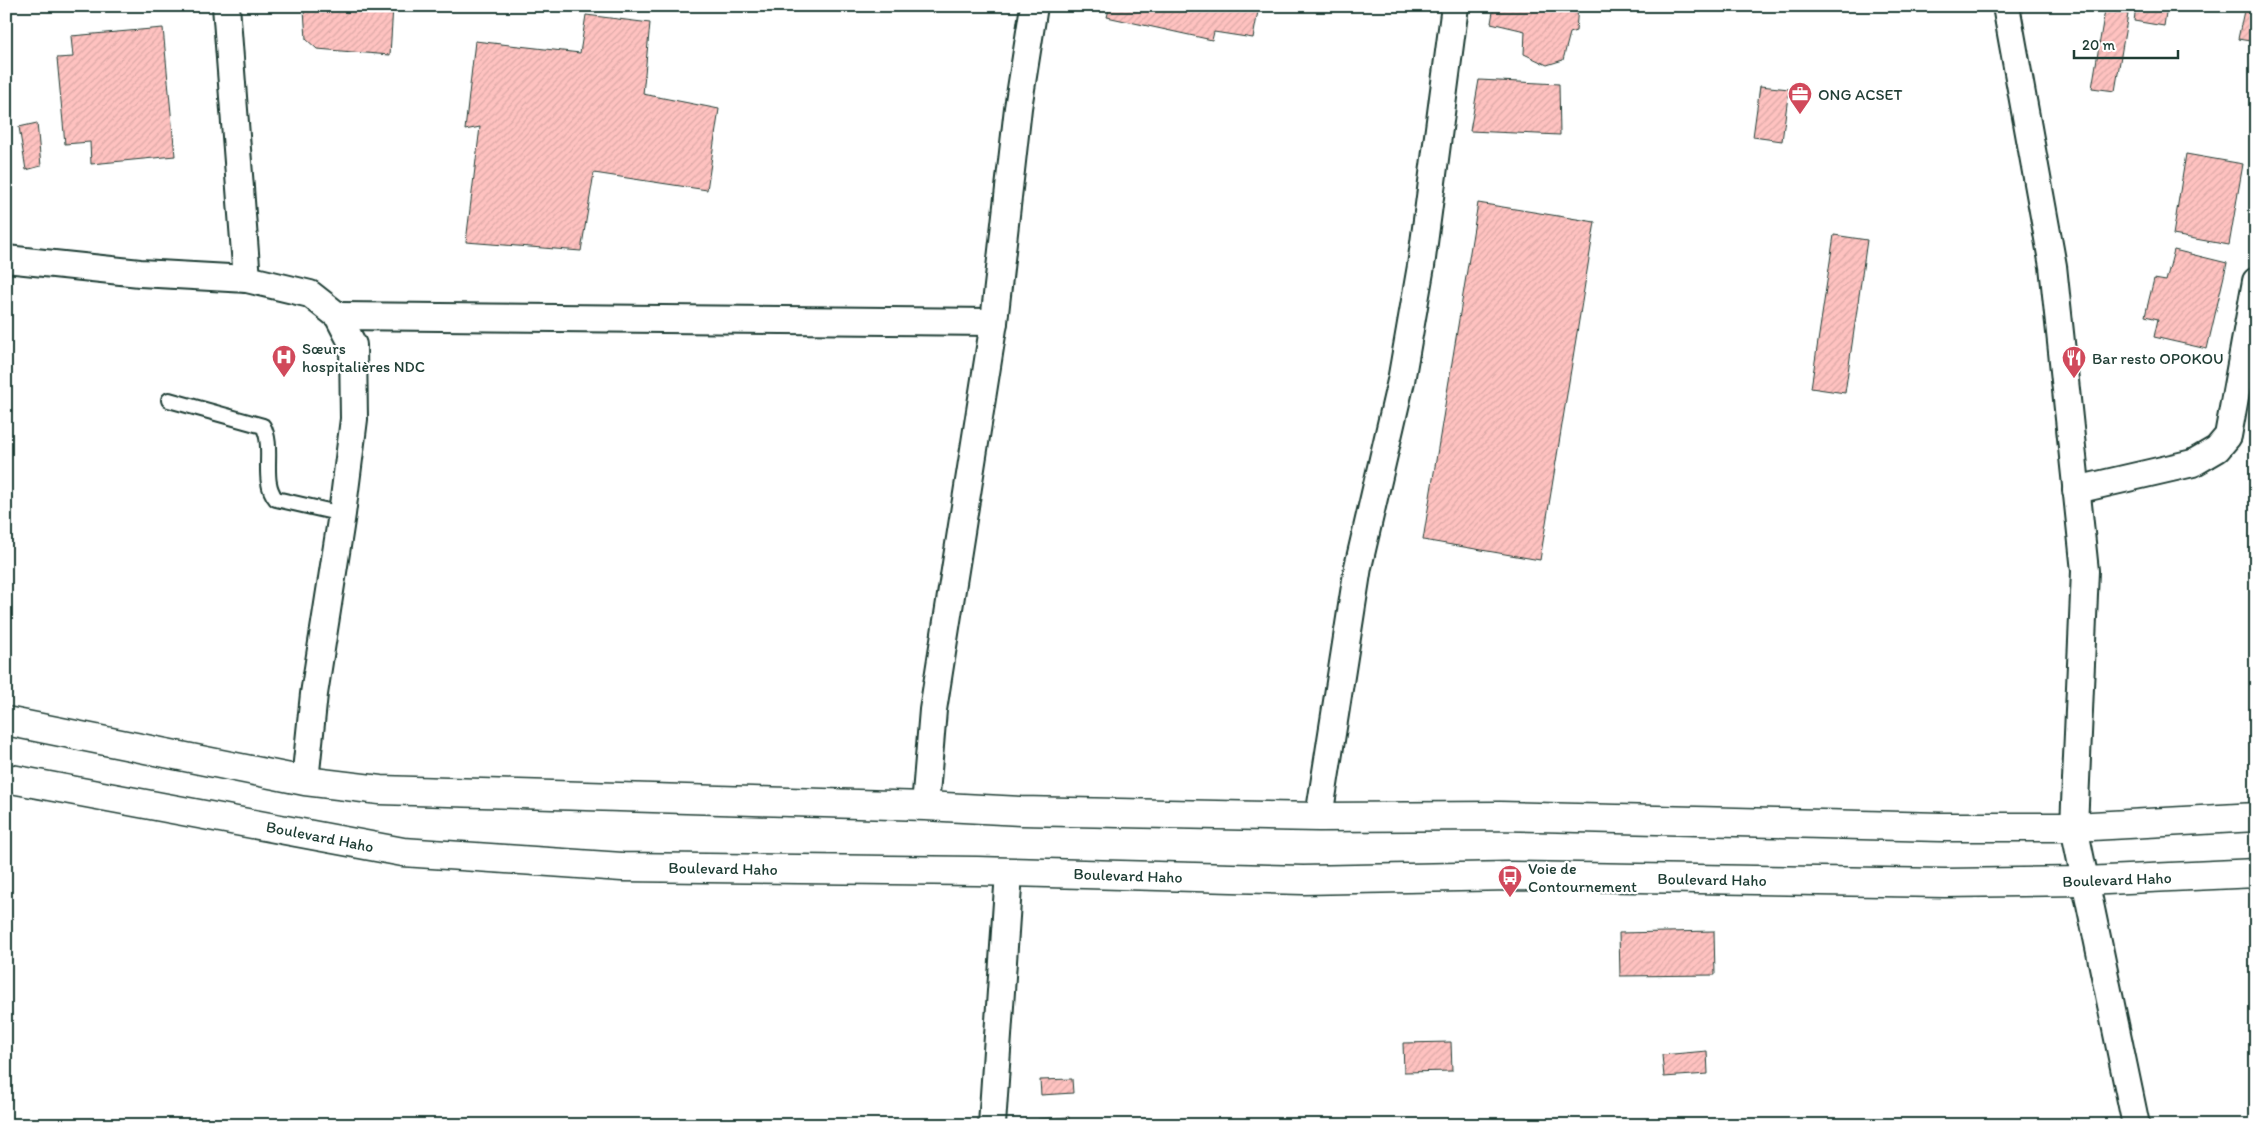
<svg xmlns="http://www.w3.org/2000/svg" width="2262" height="1131" font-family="Itim,sans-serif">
  <defs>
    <pattern id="building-hatch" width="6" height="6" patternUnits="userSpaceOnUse" patternTransform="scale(1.25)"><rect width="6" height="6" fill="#ffc2c0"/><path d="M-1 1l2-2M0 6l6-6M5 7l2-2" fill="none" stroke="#daa8a6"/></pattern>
  </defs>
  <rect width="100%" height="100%" fill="#fff"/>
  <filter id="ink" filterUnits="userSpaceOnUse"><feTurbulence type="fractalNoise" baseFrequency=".02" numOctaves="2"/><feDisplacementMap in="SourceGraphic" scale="10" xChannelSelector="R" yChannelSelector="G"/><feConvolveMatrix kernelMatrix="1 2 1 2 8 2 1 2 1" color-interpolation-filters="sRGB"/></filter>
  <g filter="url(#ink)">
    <g fill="url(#building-hatch)" stroke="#1f3d34">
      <polygon points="320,6 393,6 390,55 317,49 306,39 304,10"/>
      <polygon points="1110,6 1259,6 1253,38 1214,32 1212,40 1107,17"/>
      <polygon points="1494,6 1578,6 1576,31 1570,33 1563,60 1547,65 1524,54 1525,31 1491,23"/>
      <polygon points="2136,6 2167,6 2164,26 2134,21"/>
      <polygon points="2245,6 2256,7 2256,42 2238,39"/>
      <polygon points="2105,10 2128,14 2115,91 2092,88"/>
      <polygon points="586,15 650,23 643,94 719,109 707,190 594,173 581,251 466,242 480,127 465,130 475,41 580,53"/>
      <polygon points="163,28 175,156 91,164 90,142 65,144 57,58 73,57 71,36"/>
      <polygon points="1479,80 1559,84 1560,135 1470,131"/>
      <polygon points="1760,86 1789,89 1782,141 1753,137"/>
      <polygon points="37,123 41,166 26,170 19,127"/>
      <polygon points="2186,154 2243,164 2229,245 2173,235"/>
      <polygon points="1478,203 1595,222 1540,560 1423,540"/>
      <polygon points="1834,235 1867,240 1845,393 1811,388"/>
      <polygon points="2174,250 2227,263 2207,349 2154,337 2158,319 2145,316 2154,279 2166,281"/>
      <polygon points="1714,931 1715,975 1620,976 1619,933"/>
      <polygon points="1451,1042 1452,1071 1404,1072 1403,1043"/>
      <polygon points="1707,1051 1708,1074 1664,1077 1662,1055"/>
      <polygon points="1072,1079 1073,1093 1041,1095 1040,1080"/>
      <polygon points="1069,1117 1070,1125 1038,1125 1038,1119"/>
    </g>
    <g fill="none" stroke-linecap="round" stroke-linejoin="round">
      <defs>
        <path id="lane" d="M169 400 263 426C275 448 260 480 276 499L342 514"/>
        <g id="street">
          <polyline points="226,6 247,279"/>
          <polyline points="2006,6 2053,266 2085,571 2074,827 2136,1125"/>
          <polyline points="6,259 140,273 247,279 310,294 338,316 353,345 354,419 342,514 314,694 305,781"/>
          <polyline points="338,316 994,322"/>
          <polyline points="2076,490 2193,463 2217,449 2228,436 2256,281"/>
          <polyline points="925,806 933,710 994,322 1018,108 1034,6"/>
          <polyline points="1319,817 1358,567 1401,381 1421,266 1455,6"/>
          <polyline points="992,1125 1009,872"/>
        </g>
        <g id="secondary">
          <polyline points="6,721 305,781 380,790 925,806 1021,811 1319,817 1500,816 1941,827 2074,827 2256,817"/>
          <polyline points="6,778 403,852 622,867 977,871 1303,880 1511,876 1945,883 2085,881 2256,873"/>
        </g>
      </defs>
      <use href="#lane" stroke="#1f3d34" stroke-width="18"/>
      <use href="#street" stroke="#1f3d34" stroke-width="30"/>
      <use href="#secondary" stroke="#1f3d34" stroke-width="31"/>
      <use href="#lane" stroke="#fff" stroke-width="14"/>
      <use href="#street" stroke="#fff" stroke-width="26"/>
      <use href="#secondary" stroke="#fff" stroke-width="28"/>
    </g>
  </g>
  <defs>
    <symbol id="office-pin" viewBox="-11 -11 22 30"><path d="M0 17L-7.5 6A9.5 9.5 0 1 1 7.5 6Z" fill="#d1495b" stroke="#fff"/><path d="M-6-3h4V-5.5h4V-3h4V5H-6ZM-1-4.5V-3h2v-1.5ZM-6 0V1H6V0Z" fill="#fff"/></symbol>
    <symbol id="hospital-pin" viewBox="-11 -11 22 30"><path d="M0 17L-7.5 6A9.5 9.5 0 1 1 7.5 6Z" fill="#d1495b" stroke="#fff"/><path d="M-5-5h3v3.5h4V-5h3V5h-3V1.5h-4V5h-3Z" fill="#fff"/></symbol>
    <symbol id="restaurant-pin" viewBox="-11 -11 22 30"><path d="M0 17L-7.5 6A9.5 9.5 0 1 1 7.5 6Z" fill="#d1495b" stroke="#fff"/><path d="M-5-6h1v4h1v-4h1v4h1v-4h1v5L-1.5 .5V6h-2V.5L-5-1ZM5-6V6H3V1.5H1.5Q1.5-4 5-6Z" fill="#fff"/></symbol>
    <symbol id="bus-pin" viewBox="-11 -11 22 30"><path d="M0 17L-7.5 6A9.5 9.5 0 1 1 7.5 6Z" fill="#d1495b" stroke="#fff"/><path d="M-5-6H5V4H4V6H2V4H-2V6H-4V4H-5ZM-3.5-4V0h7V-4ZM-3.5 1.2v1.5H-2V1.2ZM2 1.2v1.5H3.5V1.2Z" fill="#fff"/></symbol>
  </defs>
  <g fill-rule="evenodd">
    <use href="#office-pin" x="1786" y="80" width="28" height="38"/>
    <use href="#hospital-pin" x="270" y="343" width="28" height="38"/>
    <use href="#restaurant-pin" x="2060" y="344" width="28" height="38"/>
    <use href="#bus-pin" x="1496" y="863" width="28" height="38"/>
  </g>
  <g text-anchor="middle" stroke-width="4.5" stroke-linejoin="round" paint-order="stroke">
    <g font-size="16" fill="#1f3d34" stroke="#fff" text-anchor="start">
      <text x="1818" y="100">ONG ACSET</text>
      <text x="302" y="354">Sœurs<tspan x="302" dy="18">hospitalières NDC</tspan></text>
      <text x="2092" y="364">Bar resto OPOKOU</text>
      <text x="1528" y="874">Voie de<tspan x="1528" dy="18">Contournement</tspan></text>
    </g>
    <g font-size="16" fill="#1f3d34" stroke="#fff">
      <text transform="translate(320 836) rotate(11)" y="6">Boulevard Haho</text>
      <text transform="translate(723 868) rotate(1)" y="6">Boulevard Haho</text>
      <text transform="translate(1128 875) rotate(2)" y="6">Boulevard Haho</text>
      <text transform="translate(1712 879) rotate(1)" y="6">Boulevard Haho</text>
      <text transform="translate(2117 879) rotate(-2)" y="6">Boulevard Haho</text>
    </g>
  </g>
  <rect width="2262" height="1131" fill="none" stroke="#fff" stroke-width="25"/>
  <rect x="12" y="12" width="2237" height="1106" fill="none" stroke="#1f3d34" stroke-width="2" filter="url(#ink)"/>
  <path d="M2074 50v8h104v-8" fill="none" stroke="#1f3d34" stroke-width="2.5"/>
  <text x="2082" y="50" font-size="15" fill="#1f3d34" stroke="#ffffff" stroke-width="4" paint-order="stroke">20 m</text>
</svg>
